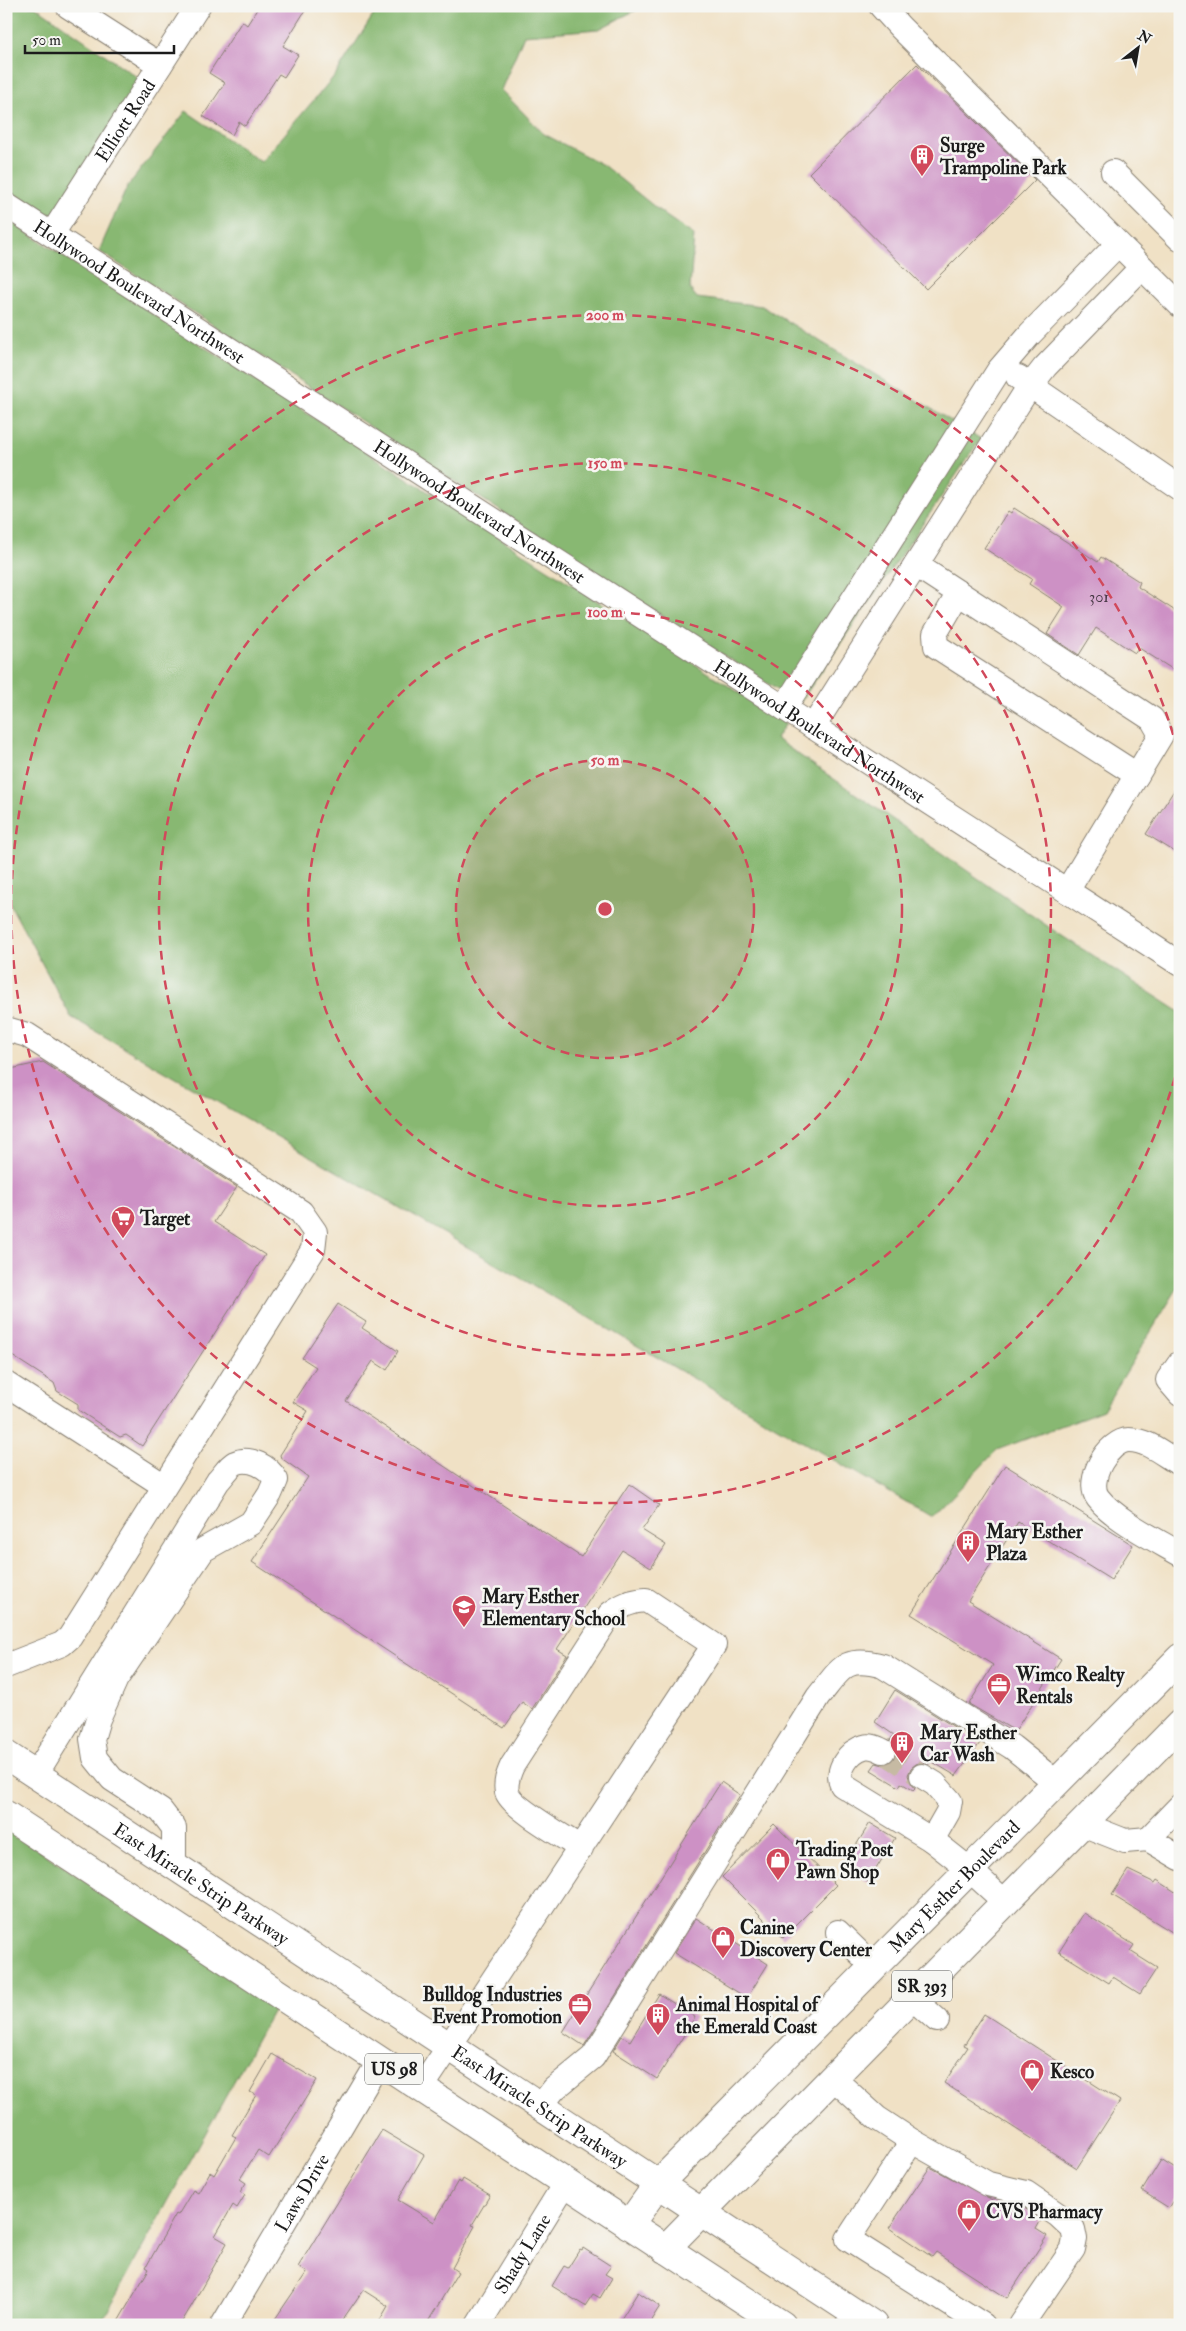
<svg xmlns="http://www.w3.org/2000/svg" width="1186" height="2331" font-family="'IM FELL Double Pica',serif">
  <rect width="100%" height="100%" fill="#f6f6f2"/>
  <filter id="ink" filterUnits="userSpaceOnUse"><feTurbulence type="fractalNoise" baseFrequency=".02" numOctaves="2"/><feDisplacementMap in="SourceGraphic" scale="10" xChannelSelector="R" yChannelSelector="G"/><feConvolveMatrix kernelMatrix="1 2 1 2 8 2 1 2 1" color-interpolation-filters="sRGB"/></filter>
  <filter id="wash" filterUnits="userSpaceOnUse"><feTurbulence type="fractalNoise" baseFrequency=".0096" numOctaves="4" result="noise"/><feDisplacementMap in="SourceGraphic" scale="20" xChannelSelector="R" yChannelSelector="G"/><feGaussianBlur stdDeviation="1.12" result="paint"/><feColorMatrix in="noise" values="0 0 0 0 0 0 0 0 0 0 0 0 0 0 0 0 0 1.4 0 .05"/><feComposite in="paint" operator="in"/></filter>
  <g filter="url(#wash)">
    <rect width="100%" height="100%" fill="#f0e1c5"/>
    <g fill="#88b872" stroke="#526a47">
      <polygon points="6,6 35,6 140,79 50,219 6,191"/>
      <polygon points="379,6 644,6 599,29 524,35 501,90 544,134 603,165 666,216 694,235 690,289 697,298 762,306 981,439 799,704 99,251 127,187 186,111 261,162 336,74"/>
      <polygon points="6,219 786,723 776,739 1059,934 1180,1012 1180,1284 1103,1410 997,1450 932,1517 71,1017 6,897"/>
      <polygon points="6,1829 276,2005 100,2325 6,2325"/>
    </g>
    <g id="blocks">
      <g fill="#cd91c5">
        <polygon points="259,6 308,6 283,46 298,55 284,77 279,74 245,126 239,122 232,135 203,116 225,83 209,73 242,21 247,25"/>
        <polygon points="917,64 1035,180 926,289 809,173"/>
        <polygon points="1014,508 1098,562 1101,557 1140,582 1138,587 1180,614 1180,674 1139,648 1135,653 1096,628 1079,655 1047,634 1064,607 1029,584 1032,579 984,548 1008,511 1011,513"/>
        <polygon points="1180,781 1180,855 1146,834"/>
        <polygon points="43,1062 237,1187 214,1222 265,1255 142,1446 126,1435 120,1437 78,1410 78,1404 57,1391 54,1383 6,1352 6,1070"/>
        <polygon points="338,1304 366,1322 362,1328 398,1351 387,1370 373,1361 346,1401 581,1557 629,1484 659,1505 642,1530 666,1545 651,1568 622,1550 557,1649 567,1655 532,1709 522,1702 504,1728 252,1562 308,1477 281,1458 280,1455 308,1411 293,1402 316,1367 302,1358"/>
        <polygon points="1005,1465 1133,1545 1111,1580 1018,1522 968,1601 1061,1659 1015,1731 969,1704 993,1665 911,1614"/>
        <polygon points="895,1690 980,1743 956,1776 931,1761 929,1764 923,1762 916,1764 911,1768 908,1775 910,1782 915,1788 913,1790 901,1783 899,1787 871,1770 876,1763 884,1765 891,1762 895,1757 897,1750 890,1740 894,1735 875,1722"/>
        <polygon points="721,1782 740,1795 584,2046 563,2032"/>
        <polygon points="870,1823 895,1838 868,1882 843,1866"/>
        <polygon points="774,1824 836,1885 783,1938 722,1877"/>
        <polygon points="1128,1870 1155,1883 1157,1880 1180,1895 1180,1937 1112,1895"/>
        <polygon points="1084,1913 1134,1945 1130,1951 1157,1968 1140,1994 1113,1977 1109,1983 1059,1952"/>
        <polygon points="696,1918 768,1964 747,1998 674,1953"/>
        <polygon points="659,1994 695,2017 657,2079 613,2051 622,2036 630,2041"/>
        <polygon points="984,2014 1120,2101 1077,2168 944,2083 968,2047 964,2045"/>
        <polygon points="272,2054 317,2080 269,2157 258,2150 240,2179 246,2183 240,2192 245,2195 237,2208 233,2205 215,2236 227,2243 192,2305 180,2325 116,2325 149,2269 146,2267 176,2214 178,2215 193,2190 198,2193 210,2172 214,2175 236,2137 232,2135 256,2095 250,2092"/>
        <polygon points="382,2130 424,2155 398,2200 434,2222 458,2181 461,2183 463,2179 490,2195 472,2225 475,2226 452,2268 458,2272 426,2325 377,2325 388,2306 363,2290 339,2325 271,2325 307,2272 298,2267"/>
        <polygon points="1161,2160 1180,2172 1180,2191 1169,2208 1142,2191"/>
        <polygon points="930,2167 989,2198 1017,2217 1023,2207 1041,2220 1036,2229 1047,2236 1007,2298 936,2252 932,2257 889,2228"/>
        <polygon points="583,2248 611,2266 605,2274 612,2278 600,2298 593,2294 585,2306 552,2286 564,2266 568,2268 580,2249 582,2250"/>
        <polygon points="638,2292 660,2306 648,2325 630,2325 621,2319"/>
      </g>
    </g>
  </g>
  <g filter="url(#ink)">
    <use href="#blocks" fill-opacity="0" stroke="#867e70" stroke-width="1"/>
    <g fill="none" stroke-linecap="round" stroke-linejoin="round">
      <polyline stroke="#c6baa3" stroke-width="24" stroke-dasharray="24 12" stroke-linecap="butt" points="883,1751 922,1776"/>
      <defs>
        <g id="minor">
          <polyline points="68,6 160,65"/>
          <polyline points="881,6 900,27 1180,305"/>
          <polyline points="1113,172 1180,239"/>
          <path id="s1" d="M6 205 1180 964"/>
          <path id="s2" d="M52 234 198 6"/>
          <polyline points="1018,377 1180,488"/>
          <polyline points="916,565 1152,719 1161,735 1067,891"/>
          <polyline points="959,593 935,634 936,646 1137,775"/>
          <polyline points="784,708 999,370 1030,334 1118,244"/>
          <polyline points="813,727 1027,390 1045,367 1142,267"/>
          <polyline points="6,1029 27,1035 301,1212 315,1232 313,1250 70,1637 62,1644 6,1666"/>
          <polyline points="1180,1363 1168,1380 1180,1394"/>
          <polyline points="6,1384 163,1485"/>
          <path d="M1180 1464C1164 1455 1148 1440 1129 1440 1108 1440 1085 1481 1098 1498 1114 1519 1156 1540 1180 1554"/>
          <path d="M883 1751C877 1748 871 1745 864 1747 849 1751 835 1771 842 1785L932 1840 948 1812 950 1801 935 1784 922 1776"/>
          <path d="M36 1774 218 1481C223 1476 229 1466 235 1463 250 1456 269 1467 276 1480L270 1494 251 1523 203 1550 116 1679 98 1719 92 1739 95 1758 112 1779 161 1811 174 1828V1865"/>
          <polyline points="1082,1824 1125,1841 1148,1839 1180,1858"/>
          <polyline points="1148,1839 1180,1806"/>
          <polyline points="932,1840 970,1870 1005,1902"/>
          <polyline points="838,1932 874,1967"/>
          <polyline points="911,1997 937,2020"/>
          <polyline points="832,2077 877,2118 912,2141 848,2239 983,2325"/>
          <path d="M422 2087 460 2030 714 1645 646 1600C631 1601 622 1605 610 1614L512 1766C508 1775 505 1783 507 1792 511 1807 566 1838 581 1848"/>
          <path d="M541 2106 554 2089 593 2057 818 1697C841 1669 844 1655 883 1666L1012 1747 1057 1783"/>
          <polyline points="912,2141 988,2184 1026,2193 1058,2215 1073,2229 1075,2239 1073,2249 1021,2325"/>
          <path id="s3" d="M223 2325 380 2060"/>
          <path id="s4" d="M478 2325 566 2182"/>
        </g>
        <g id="major">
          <path id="s5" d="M629 2225 659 2183 1180 1658"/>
          <polyline points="665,2249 1180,1724"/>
        </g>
        <g id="highway">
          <path id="s6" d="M6 1755 873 2325"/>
          <polyline points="6,1815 782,2325"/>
        </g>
      </defs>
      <use href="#minor" stroke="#867e70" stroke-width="26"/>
      <use href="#major" stroke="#867e70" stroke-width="30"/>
      <use href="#highway" stroke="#867e70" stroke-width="30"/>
      <use href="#minor" stroke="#fff" stroke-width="24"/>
      <use href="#major" stroke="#fff" stroke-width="28"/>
      <use href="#highway" stroke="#fff" stroke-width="28"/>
    </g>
  </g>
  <circle cx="605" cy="909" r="149" fill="#d1495b" fill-opacity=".12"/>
  <g fill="none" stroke="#d1495b" stroke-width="2.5" stroke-dasharray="9 6">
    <circle cx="605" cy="909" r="149"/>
    <circle cx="605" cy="909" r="297"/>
    <circle cx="605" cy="909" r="446"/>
    <path d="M1179 1063A594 594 0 1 1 1179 755"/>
  </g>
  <defs>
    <symbol id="building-pin" viewBox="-11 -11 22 30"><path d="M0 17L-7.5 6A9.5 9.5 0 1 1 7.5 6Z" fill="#d1495b" stroke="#f6f6f2"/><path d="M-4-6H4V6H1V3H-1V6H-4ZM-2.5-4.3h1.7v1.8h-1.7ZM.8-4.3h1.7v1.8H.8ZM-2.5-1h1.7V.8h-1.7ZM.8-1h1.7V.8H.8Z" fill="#fff"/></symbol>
    <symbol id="supermarket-pin" viewBox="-11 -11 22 30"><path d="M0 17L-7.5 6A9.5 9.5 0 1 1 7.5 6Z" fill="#d1495b" stroke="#f6f6f2"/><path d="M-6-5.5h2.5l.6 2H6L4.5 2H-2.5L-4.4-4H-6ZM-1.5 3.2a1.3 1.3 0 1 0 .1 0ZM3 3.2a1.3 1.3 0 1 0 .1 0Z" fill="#fff"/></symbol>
    <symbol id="school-pin" viewBox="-11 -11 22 30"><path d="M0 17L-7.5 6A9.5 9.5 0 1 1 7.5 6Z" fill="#d1495b" stroke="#f6f6f2"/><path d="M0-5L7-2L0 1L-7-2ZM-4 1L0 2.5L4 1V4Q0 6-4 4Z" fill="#fff"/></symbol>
    <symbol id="office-pin" viewBox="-11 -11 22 30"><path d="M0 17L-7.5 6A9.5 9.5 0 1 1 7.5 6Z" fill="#d1495b" stroke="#f6f6f2"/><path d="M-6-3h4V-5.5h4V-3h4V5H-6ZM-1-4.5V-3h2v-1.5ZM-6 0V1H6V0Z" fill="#fff"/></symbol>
    <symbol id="shop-pin" viewBox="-11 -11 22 30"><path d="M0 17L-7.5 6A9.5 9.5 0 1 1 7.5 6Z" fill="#d1495b" stroke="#f6f6f2"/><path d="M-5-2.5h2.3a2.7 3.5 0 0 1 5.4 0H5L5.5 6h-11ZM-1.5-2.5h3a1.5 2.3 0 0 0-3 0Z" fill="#fff"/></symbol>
  </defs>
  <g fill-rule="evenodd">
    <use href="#building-pin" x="908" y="142" width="28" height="38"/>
    <use href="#supermarket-pin" x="109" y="1204" width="28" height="38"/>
    <use href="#building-pin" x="954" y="1528" width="28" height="38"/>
    <use href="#school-pin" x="450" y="1593" width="28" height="38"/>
    <use href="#office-pin" x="985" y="1671" width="28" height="38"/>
    <use href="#building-pin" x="888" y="1729" width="28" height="38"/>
    <use href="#shop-pin" x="764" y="1846" width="28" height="38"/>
    <use href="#shop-pin" x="709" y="1924" width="28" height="38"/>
    <use href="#office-pin" x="566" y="1991" width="28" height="38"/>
    <use href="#building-pin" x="644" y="2001" width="28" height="38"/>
    <use href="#shop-pin" x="1018" y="2057" width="28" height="38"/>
    <use href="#shop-pin" x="955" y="2197" width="28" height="38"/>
  </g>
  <g text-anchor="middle" stroke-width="5" stroke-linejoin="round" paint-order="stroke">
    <g font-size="16" fill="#483946">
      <text x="1099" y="602">301</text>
    </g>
    <g fill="#f6f6f2" stroke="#5d5d5c" stroke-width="1">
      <rect x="892" y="1970.5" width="60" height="31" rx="4"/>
      <rect x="365" y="2053.5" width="58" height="31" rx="4"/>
    </g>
    <g font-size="18" font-weight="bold" fill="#1c1c1c">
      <text x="922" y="1992">SR 393</text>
      <text x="394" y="2075">US 98</text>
    </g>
    <g font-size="19" fill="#1c1c1c" stroke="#f6f6f2">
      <text dy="7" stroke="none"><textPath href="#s2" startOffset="135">Elliott Road</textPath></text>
      <text dy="7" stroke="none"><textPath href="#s1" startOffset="159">Hollywood Boulevard Northwest</textPath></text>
      <text dy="7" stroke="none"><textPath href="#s1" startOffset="564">Hollywood Boulevard Northwest</textPath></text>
      <text dy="7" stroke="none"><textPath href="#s1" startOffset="969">Hollywood Boulevard Northwest</textPath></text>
      <text dy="7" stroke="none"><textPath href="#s6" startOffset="234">East Miracle Strip Parkway</textPath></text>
      <text dy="7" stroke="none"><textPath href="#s5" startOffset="470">Mary Esther Boulevard</textPath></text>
      <text dy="7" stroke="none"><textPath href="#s6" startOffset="639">East Miracle Strip Parkway</textPath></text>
      <text dy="7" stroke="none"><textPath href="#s3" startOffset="154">Laws Drive</textPath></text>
      <text dy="7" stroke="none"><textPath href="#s4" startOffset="84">Shady Lane</textPath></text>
    </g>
    <g font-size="19" font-weight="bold" fill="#1c1c1c" stroke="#f6f6f2" text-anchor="start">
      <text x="940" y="152">Surge<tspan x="940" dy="22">Trampoline Park</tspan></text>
      <text x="140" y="1225">Target</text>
      <text x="986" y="1538">Mary Esther<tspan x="986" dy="22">Plaza</tspan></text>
      <text x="482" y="1603">Mary Esther<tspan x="482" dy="22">Elementary School</tspan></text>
      <text x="1016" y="1681">Wimco Realty<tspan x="1016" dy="22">Rentals</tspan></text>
      <text x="920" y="1739">Mary Esther<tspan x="920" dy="22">Car Wash</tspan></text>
      <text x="796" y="1856">Trading Post<tspan x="796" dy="22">Pawn Shop</tspan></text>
      <text x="740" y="1934">Canine<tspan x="740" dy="22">Discovery Center</tspan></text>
      <text x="562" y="2001" text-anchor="end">Bulldog Industries<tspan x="562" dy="22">Event Promotion</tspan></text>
      <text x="676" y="2011">Animal Hospital of<tspan x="676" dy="22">the Emerald Coast</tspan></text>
      <text x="1050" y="2078">Kesco</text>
      <text x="986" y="2218">CVS Pharmacy</text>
    </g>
  </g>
  <circle cx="605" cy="909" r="8" fill="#d1495b" stroke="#f6f6f2" stroke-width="2.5"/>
  <g font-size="15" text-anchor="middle" font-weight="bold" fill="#d1495b" stroke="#f6f6f2" stroke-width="5" stroke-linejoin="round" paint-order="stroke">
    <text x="605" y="320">200 m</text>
    <text x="605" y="468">150 m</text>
    <text x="605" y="617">100 m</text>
    <text x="605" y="765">50 m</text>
  </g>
  <rect width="1186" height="2331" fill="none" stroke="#f6f6f2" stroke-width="25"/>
  <g transform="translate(1138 48) rotate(31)" stroke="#f6f6f2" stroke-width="4" paint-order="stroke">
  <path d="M0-4L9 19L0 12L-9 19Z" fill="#1c1c1c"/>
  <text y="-8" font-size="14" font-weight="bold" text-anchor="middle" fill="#1c1c1c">N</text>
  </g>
  <path d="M25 45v8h149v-8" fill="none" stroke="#1c1c1c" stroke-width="2.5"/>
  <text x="32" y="45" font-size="15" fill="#1c1c1c" stroke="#f6f6f2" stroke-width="4" paint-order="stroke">50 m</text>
</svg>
